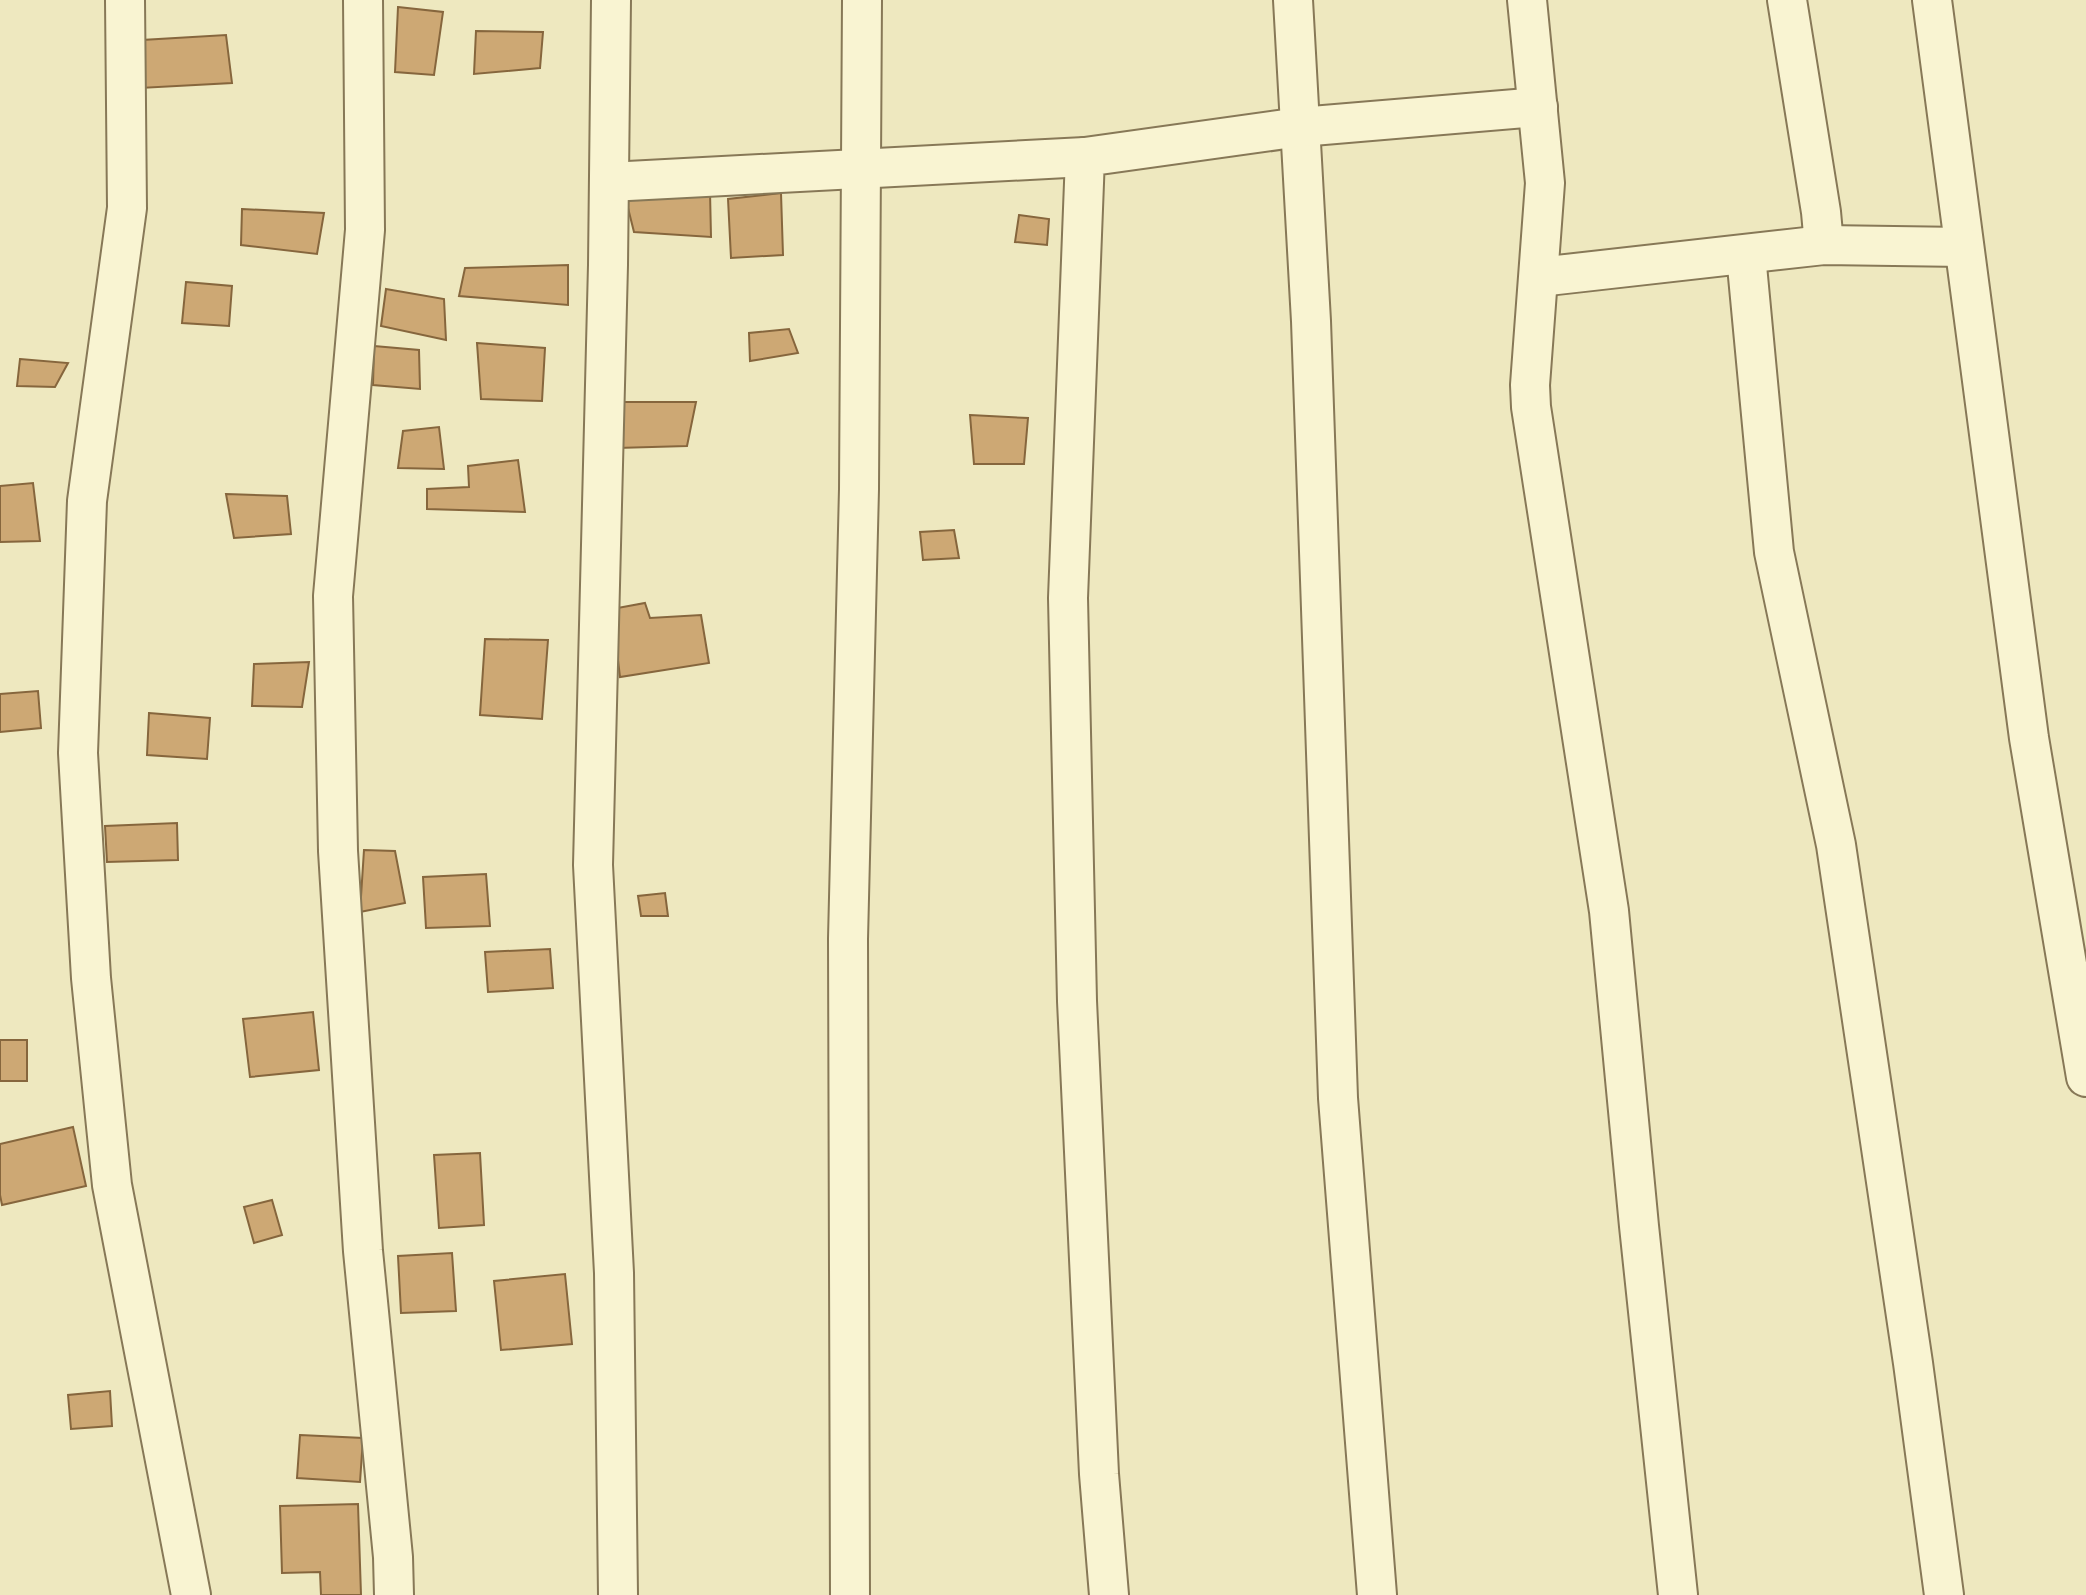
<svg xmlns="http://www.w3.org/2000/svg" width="2086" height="1595" font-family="'Times New Roman',serif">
  <rect width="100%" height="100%" fill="#eee8bf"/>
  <g fill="#cda874" stroke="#86663d" stroke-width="2">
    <polygon points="398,7 443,12 434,75 395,72"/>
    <polygon points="476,31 543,32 540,68 474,74"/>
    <polygon points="226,35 232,83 140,88 142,40"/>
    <polygon points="624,192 710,192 711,237 634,232"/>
    <polygon points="781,193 783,255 731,258 728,199"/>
    <polygon points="242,209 324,213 317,254 241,245"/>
    <polygon points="1019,215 1049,219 1047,245 1015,242"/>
    <polygon points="568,265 568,305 459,296 465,268"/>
    <polygon points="186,282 232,286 229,326 182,323"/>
    <polygon points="386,289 444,299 446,340 381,326"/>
    <polygon points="789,329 798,353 750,361 749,333"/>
    <polygon points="477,343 545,348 542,401 481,399"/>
    <polygon points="374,346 419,350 420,389 373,385"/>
    <polygon points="20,359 68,363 55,387 17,386"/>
    <polygon points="621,402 696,402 687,446 617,448"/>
    <polygon points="970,415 1028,418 1024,464 974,464"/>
    <polygon points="439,427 444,469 398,468 403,431"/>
    <polygon points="518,460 525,512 427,509 427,489 469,487 468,466"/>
    <polygon points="33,483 40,541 0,542 0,486"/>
    <polygon points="226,494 287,496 291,534 234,538"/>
    <polygon points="954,530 959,558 923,560 920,532"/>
    <polygon points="645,603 650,618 701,615 709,663 620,677 612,609"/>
    <polygon points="485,639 548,640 542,719 480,715"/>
    <polygon points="309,662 302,707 252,706 254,664"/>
    <polygon points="38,691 41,728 0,732 0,694"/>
    <polygon points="149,713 210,718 207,759 147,755"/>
    <polygon points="177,823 178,860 107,862 105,826"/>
    <polygon points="364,850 395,851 405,903 360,912"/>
    <polygon points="486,874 490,926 426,928 423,877"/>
    <polygon points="665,893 668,916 641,916 638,896"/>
    <polygon points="550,949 553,988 488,992 485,952"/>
    <polygon points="313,1012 319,1070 250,1077 243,1019"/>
    <rect x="0" y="1040" width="27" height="41"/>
    <polygon points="73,1127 86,1186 2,1205 0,1195 0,1144"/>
    <polygon points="480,1153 484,1225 439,1228 434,1155"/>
    <polygon points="272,1200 282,1235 254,1243 244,1207"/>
    <polygon points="452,1253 456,1311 401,1313 398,1256"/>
    <polygon points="565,1274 572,1344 501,1350 494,1281"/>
    <polygon points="110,1391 112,1426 71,1429 68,1395"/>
    <polygon points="300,1435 363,1438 360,1482 297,1478"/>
    <polygon points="358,1504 361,1595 321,1595 320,1572 282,1573 280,1506"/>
  </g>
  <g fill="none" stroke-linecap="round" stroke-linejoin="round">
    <defs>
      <g id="minor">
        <polyline points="125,0 127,208 87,501 78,753 91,978 112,1185 191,1595"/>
        <polyline points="363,0 365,230 333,596 338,851 363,1251 393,1557 394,1595"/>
        <polyline points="611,0 608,265 593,865 614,1273 618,1595"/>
        <polyline points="1293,0 1311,321 1338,1098 1377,1595"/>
        <polyline points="1527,0 1545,183 1530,385 1531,407 1609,911 1639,1226 1678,1595"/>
        <polyline points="1787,0 1821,212 1824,245"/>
        <polyline points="1932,0 2029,738 2086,1077"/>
        <polyline points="609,182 1085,157"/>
        <polyline points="1746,255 1774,552 1836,845 1913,1363 1944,1595"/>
        <polyline points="1539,277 1824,245 1964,247"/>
        <polyline points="850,1595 848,939 859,489 862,0"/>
        <polyline points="1109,1595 1099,1474 1077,1001 1068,598 1085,157 1300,127 1538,107"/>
      </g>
    </defs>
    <use href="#minor" stroke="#877857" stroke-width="42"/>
    <use href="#minor" stroke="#f9f4d2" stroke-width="38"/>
  </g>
</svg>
